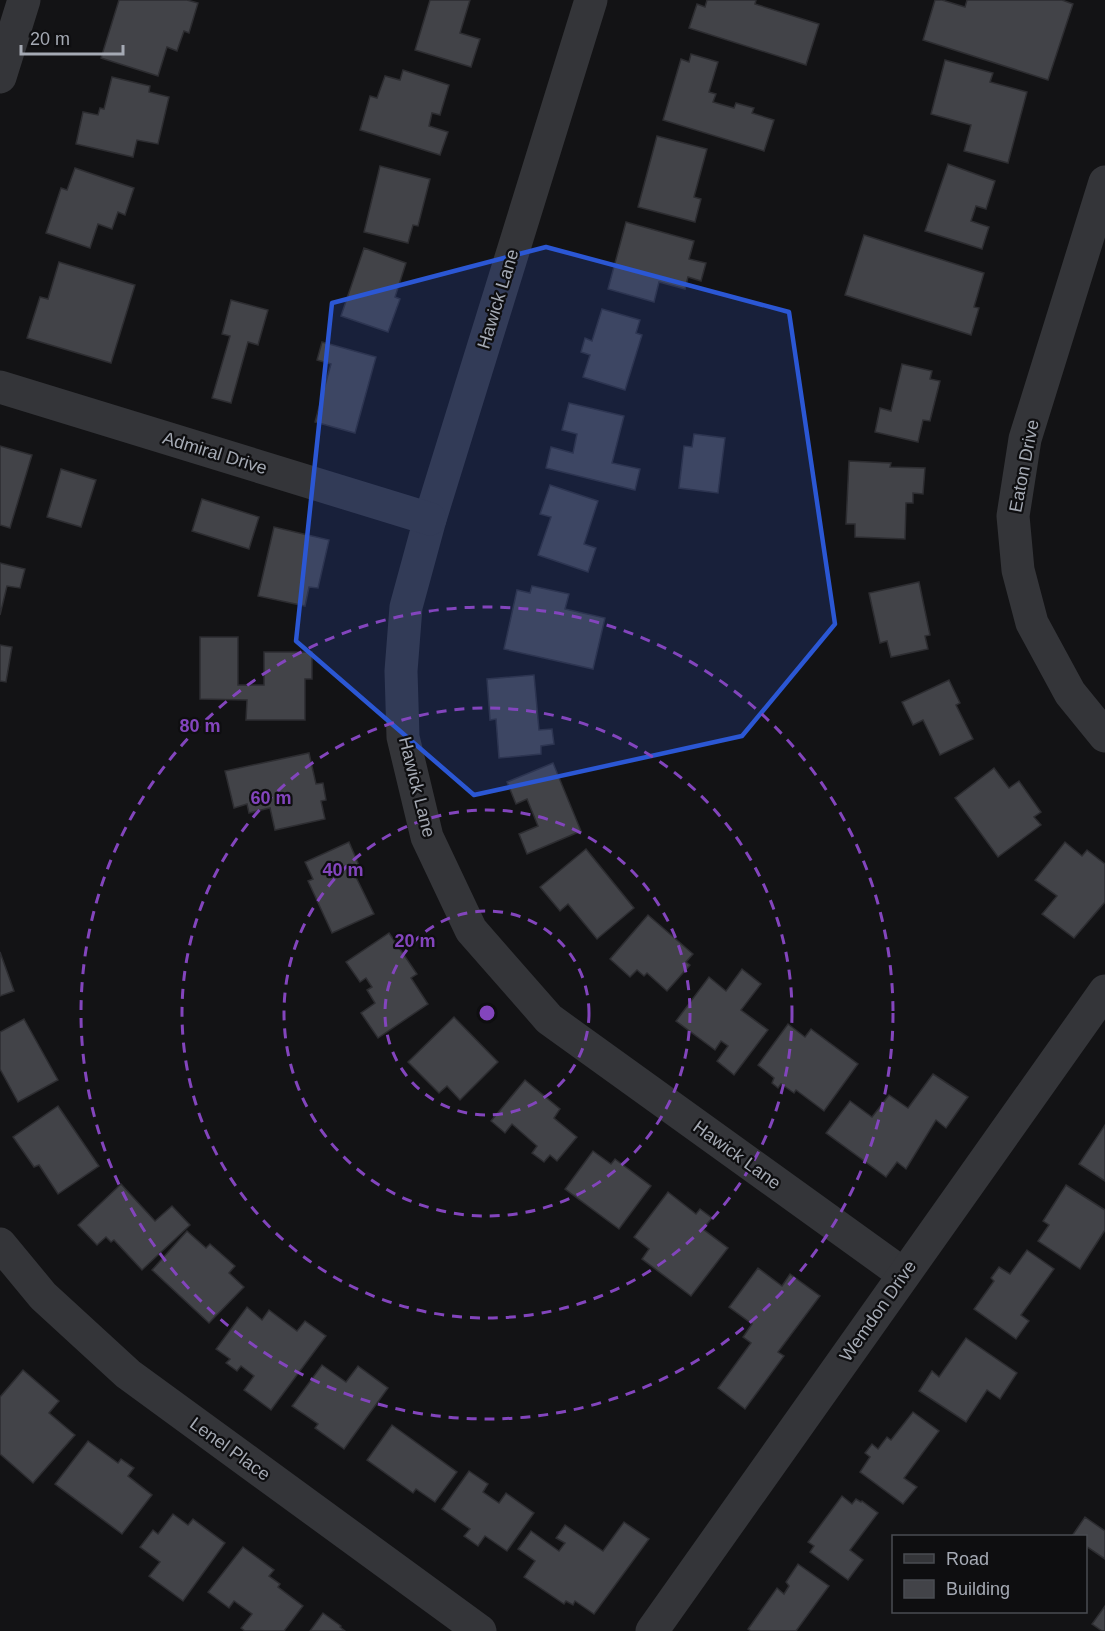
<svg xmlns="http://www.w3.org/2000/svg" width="1105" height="1631" font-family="Arial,sans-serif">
  <rect width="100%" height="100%" fill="#131315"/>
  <g fill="#424348" stroke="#2d2d31" stroke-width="1.5">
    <polygon points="119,0 187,0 198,3 189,33 184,31 177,51 167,47 158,76 101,58"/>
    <polygon points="430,0 470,0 460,33 480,39 471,67 415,50"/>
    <polygon points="707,0 756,0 755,4 819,24 806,65 689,28 697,4 705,7"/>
    <polygon points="935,0 942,0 965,7 967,0 1062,0 1073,4 1048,80 923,40"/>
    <polygon points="691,54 718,62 709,92 716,94 713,102 734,108 736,103 754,108 752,113 774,120 764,151 663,120 681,59 689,62"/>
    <polygon points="945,60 993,73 990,82 1027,92 1008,163 964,151 971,125 931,114"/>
    <polygon points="403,70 449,85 440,115 432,113 429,126 448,132 440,155 360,130 370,96 377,98 385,76 400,80"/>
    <polygon points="112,77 150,86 149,92 169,97 158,144 137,140 133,157 76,144 83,112 98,115 100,108 104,109"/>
    <polygon points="657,136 707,149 694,197 701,199 695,222 638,207"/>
    <polygon points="948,164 995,181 986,209 976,206 971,221 989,227 982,249 925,231"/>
    <polygon points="380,166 430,179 418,226 413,225 408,243 364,232"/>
    <polygon points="75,168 134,188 125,215 118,212 112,229 98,224 90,248 46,233 61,188 67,190"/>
    <polygon points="626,222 694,241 689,259 706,263 701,281 688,277 685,289 659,282 654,302 608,289"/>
    <polygon points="864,235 984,273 974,307 979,308 971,335 845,295"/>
    <polygon points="364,248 406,263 395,297 400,299 388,332 341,316"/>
    <polygon points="59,262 135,285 111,363 27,338 40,297 48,299"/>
    <polygon points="231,300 268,310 258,345 248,342 231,403 212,398 230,336 222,334"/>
    <polygon points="602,309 640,320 636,333 642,335 625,390 583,377 590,355 581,352 585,338 592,341"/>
    <polygon points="322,342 376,357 355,433 315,422 331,364 317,360"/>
    <polygon points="902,364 932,371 930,379 940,381 930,421 923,420 918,442 875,432 880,408 891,411"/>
    <polygon points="569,403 624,416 612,463 640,469 635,490 546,468 551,447 573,453 577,434 562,430"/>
    <polygon points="694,434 725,438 718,493 679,488 684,446 692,447"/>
    <polygon points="0,446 32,455 10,528 0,525"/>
    <polygon points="849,461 891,463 890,467 925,468 923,494 913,493 913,503 906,503 905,539 855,537 855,524 846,524"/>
    <polygon points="61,469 96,480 81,527 47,517"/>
    <polygon points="550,485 598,501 584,544 596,548 588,572 538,555 551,517 540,514"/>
    <polygon points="202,499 259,517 249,549 192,531"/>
    <polygon points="274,527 329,540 318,588 309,587 305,606 258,596"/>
    <polygon points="0,563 25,569 20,588 7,586 0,615"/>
    <polygon points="919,582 930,635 925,636 928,649 891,657 887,641 880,643 869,593"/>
    <polygon points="532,586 569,594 565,609 605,618 593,669 504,649 517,590 530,593"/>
    <polygon points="200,637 238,637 238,685 264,685 264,652 312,652 312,679 305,679 305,720 246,720 247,700 200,699"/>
    <polygon points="0,645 12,647 6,682 0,681"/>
    <polygon points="534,675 539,730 552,729 554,744 541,746 541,754 499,758 496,719 490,720 487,679"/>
    <polygon points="949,680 960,703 956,705 973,739 940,755 923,720 913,725 902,702"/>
    <polygon points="309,753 316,784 323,783 326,800 321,801 325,819 275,830 270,808 249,813 247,804 234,808 225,771"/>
    <polygon points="553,763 581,831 527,854 519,834 538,826 527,799 516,804 507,782"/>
    <polygon points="994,768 1009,788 1019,781 1041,812 1034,817 1041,825 998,857 955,798"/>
    <polygon points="349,842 361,870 354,873 374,914 332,933 308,881 313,879 305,862"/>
    <polygon points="1065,842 1082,856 1087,850 1105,864 1105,902 1074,938 1042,914 1057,896 1035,880"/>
    <polygon points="586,849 634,908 597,939 568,904 560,911 540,887"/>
    <polygon points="648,915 693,954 686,962 690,965 667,991 647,973 644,976 637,970 630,977 610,959"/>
    <polygon points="389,933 417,974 411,978 428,1004 378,1038 361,1013 375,1003 367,990 372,987 366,978 360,982 346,962"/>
    <polygon points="0,952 14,991 0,996"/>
    <polygon points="742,969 761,984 741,1010 768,1030 734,1075 717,1061 728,1046 721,1041 715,1050 676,1021 709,977 726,991"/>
    <polygon points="454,1017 498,1062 460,1100 447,1086 439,1093 408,1062"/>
    <polygon points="24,1019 58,1080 18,1102 0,1069 0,1032"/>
    <polygon points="788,1024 805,1037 811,1029 858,1064 824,1111 796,1090 794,1093 781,1084 778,1088 772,1083 774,1078 758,1065"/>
    <polygon points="933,1074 968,1097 946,1128 936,1120 906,1169 897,1162 886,1177 826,1133 850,1101 872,1117 889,1095 908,1108"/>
    <polygon points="525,1080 560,1109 554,1118 577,1137 557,1161 550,1155 544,1162 532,1153 537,1146 512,1124 505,1133 491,1121"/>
    <polygon points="58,1106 99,1166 58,1194 39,1165 34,1167 13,1137"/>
    <polygon points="1105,1125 1105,1181 1079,1164"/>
    <polygon points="593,1151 611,1164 615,1159 651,1186 619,1229 565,1189"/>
    <polygon points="121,1184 155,1221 172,1206 190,1225 142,1270 114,1240 111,1242 106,1237 97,1245 78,1225"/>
    <polygon points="1066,1185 1105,1210 1105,1230 1080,1269 1038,1241 1049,1225 1043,1221"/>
    <polygon points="668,1192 696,1214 700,1209 712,1218 703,1229 728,1248 691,1296 642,1259 649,1249 634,1237"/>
    <polygon points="187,1231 206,1248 210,1244 235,1266 229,1273 244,1287 209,1323 152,1270"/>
    <polygon points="1027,1250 1054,1269 1021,1315 1029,1321 1016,1339 974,1309 994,1281 991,1278 999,1267 1010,1274"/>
    <polygon points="758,1268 782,1286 790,1274 820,1296 778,1352 784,1356 745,1409 718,1388 751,1343 743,1337 752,1324 729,1307"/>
    <polygon points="247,1307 262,1320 269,1310 297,1331 305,1321 326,1336 271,1410 244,1390 254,1376 241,1366 237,1371 226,1363 230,1359 216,1349"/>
    <polygon points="966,1338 1017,1373 1000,1399 987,1390 966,1422 919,1391 932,1371 939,1377"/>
    <polygon points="322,1365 346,1382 358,1366 388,1388 344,1449 315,1428 318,1424 292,1406"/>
    <polygon points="23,1370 59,1401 49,1413 75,1435 33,1483 0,1454 0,1397"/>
    <polygon points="913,1412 939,1431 904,1478 917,1487 903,1504 860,1472 870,1457 865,1453 872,1444 878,1449 887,1437 891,1440"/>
    <polygon points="392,1425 457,1472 435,1502 416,1489 413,1493 367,1460"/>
    <polygon points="88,1441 118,1463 121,1459 134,1468 128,1476 152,1495 122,1534 55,1484"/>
    <polygon points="469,1471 488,1484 483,1492 499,1503 506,1493 534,1513 507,1551 485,1536 478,1546 464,1536 470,1529 442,1509"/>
    <polygon points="842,1496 852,1504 856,1499 861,1502 862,1501 878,1513 850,1550 863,1560 848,1580 810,1552 814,1546 808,1542"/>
    <polygon points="173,1514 188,1525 193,1519 225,1543 183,1601 149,1576 160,1562 140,1547 153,1530 158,1534"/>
    <polygon points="1085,1517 1105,1531 1105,1559 1086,1546 1086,1536 1072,1536"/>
    <polygon points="624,1522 649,1539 594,1614 575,1601 573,1605 566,1601 564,1604 524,1577 535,1561 518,1549 531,1531 559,1551 565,1543 556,1538 565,1525 603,1551"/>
    <polygon points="243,1547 274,1570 269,1576 280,1584 278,1587 303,1606 284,1631 245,1631 241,1628 252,1614 234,1601 229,1608 208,1592"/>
    <polygon points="798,1564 829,1586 796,1631 751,1631 748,1629 777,1588 784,1594 789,1586 786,1582"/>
    <polygon points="1105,1606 1105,1631 1102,1631 1092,1624"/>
    <polygon points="323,1613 341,1626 340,1627 345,1631 310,1631"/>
  </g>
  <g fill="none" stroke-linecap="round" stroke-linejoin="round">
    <g stroke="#343539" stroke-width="33">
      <polyline points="591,0 430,519 406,607 401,671 403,737 427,837 471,930 549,1019 903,1274"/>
      <polyline points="0,77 24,0"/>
      <polyline points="1105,182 1025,439 1013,516 1018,570 1032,623 1070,693 1105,736"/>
      <polyline points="0,387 430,519"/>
      <polyline points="0,1244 43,1296 128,1374 480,1631"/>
      <polyline points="652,1631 1105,991"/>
    </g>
  </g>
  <path fill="#2b57d4" fill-opacity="0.2" stroke="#2b57d4" stroke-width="4.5" stroke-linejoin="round" d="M546 247 789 312 835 624 742 736 474 795 296 641 332 303Z"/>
  <g fill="none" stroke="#8345bd" stroke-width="3" stroke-dasharray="10 8">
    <circle cx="487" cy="1013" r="102"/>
    <circle cx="487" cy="1013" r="203"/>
    <circle cx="487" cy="1013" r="305"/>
    <circle cx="487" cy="1013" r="406"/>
  </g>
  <g text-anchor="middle" stroke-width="4.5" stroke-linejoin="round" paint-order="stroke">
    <g font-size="18" fill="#a5aab4" stroke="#0e0e10">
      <text transform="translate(498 299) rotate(-73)" y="6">Hawick Lane</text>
      <text transform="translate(215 453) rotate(17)" y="6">Admiral Drive</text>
      <text transform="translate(1024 466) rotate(-79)" y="6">Eaton Drive</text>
      <text transform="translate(417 787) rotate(76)" y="6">Hawick Lane</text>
      <text transform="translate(737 1155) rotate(36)" y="6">Hawick Lane</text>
      <text transform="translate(878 1311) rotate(-55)" y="6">Wemdon Drive</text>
      <text transform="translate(230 1449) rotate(36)" y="6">Lenel Place</text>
    </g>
  </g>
  <circle cx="487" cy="1013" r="9" fill="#8345bd" stroke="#0e0e10" stroke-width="3"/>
  <g font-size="18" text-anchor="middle" font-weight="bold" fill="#8345bd" stroke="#0e0e10" stroke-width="4.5" stroke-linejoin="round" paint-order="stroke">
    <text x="200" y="732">80 m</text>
    <text x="271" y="804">60 m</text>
    <text x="343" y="876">40 m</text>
    <text x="415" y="947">20 m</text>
  </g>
  <rect x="892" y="1535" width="195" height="78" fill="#0e0e10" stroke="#4a4c52" stroke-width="1.5"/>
  <rect x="904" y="1554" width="30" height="9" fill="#343539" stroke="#4a4c52" stroke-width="1.5"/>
  <text x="946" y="1565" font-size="18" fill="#a5aab4">Road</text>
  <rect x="904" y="1580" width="30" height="18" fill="#424348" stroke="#4a4c52" stroke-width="1.5"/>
  <text x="946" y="1595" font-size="18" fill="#a5aab4">Building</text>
  <path d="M21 45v9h102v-9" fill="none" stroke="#a5aab4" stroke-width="3"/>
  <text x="30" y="45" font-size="18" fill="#a5aab4" stroke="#0e0e10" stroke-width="4.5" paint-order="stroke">20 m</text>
</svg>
